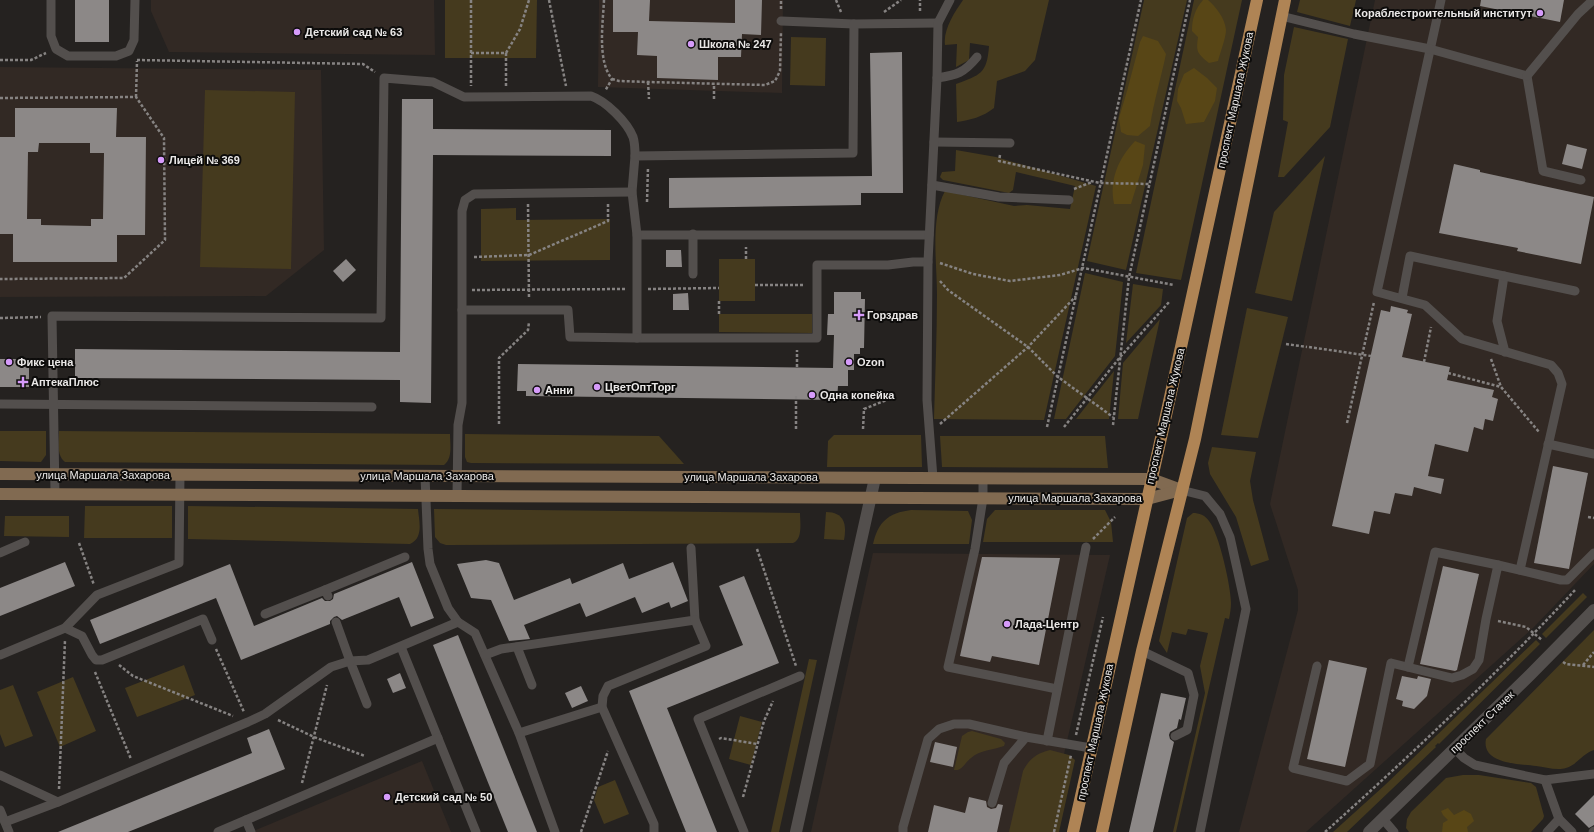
<svg xmlns="http://www.w3.org/2000/svg" width="1594" height="832" font-family="Helvetica,sans-serif">
  <rect width="100%" height="100%" fill="#252220"/>
  <g fill="#322924">
    <polygon points="151,0 434,0 435,55 169,52 151,11"/>
    <polygon points="599,0 783,0 782,93 598,87"/>
    <polygon points="1375,0 1594,0 1594,564 1534,627 1306,832 1239,832 1298,610 1298,590 1270,504"/>
    <polygon points="0,67 321,70 324,250 266,296 0,297"/>
    <polygon points="873,553 1110,555 1046,832 811,832"/>
    <polygon points="422,761 451,832 251,832"/>
  </g>
  <g fill="#453a1e">
    <polygon points="445,0 537,0 536,58 445,58"/>
    <path d="M963 0H1049L1035 60 1025 71 997 81 994 108C983 117 970 120 957 122L956 84C980 75 987 74 989 46L970 43 969 60 956 67 957 44 945 45C943 30 954 13 963 0Z"/>
    <polygon points="1144,0 1187,0 1126,270 1087,261"/>
    <polygon points="1194,0 1242,0 1181,280 1136,273"/>
    <polygon points="1300,0 1356,0 1350,26 1297,12"/>
    <polygon points="1294,27 1348,39 1330,127 1284,177 1278,177 1288,122 1283,120 1284,75"/>
    <polygon points="791,37 826,38 825,86 790,85"/>
    <polygon points="205,90 295,92 291,269 200,267"/>
    <path d="M956 150 996 157 1096 186 1044 420 934 419C935 378 937 336 937 294 937 263 930 219 945 191L1014 206 1027 205 1070 209 1075 186 1016 172 1013 190 1009 193 943 180 940 177 942 172 955 171Z"/>
    <polygon points="1325,156 1292,301 1255,293 1274,212"/>
    <polygon points="516,208 516,220 610,219 610,260 481,261 481,209"/>
    <rect x="719" y="259" width="36" height="42"/>
    <polygon points="1085,273 1123,282 1115,356 1066,419 1054,419"/>
    <polygon points="1133,284 1163,289 1161,305 1126,343"/>
    <polygon points="1247,308 1288,317 1258,438 1221,435"/>
    <polygon points="719,314 812,314 812,333 719,332"/>
    <polygon points="1160,319 1138,419 1118,419 1123,363"/>
    <polygon points="1114,371 1109,419 1076,419"/>
    <polygon points="0,431 46,431 46,455 41,462 0,461"/>
    <path d="M59 431 450 434C450 444 453 458 444 465L65 462C56 455 59 441 59 431Z"/>
    <polygon points="465,434 659,436 684,464 471,463 467,462 465,457"/>
    <polygon points="834,435 921,435 922,467 827,467 828,441"/>
    <polygon points="940,436 1105,436 1108,468 942,467"/>
    <polygon points="1212,447 1256,452 1250,481 1253,500 1269,560 1251,566 1236,517 1210,474 1208,463"/>
    <polygon points="85,506 172,506 172,538 84,538"/>
    <path d="M188 506 418 509C419 521 424 538 410 544L188 539Z"/>
    <path d="M434 509 800 513C800 522 803 539 793 543L446 545 440 543 435 537Z"/>
    <path d="M911 510 968 511 972 520 969 544H873C878 522 888 513 911 510Z"/>
    <polygon points="995,510 1105,510 1111,522 1113,542 983,542 987,519"/>
    <path d="M826 512C844 512 847 524 844 540L824 539Z"/>
    <path d="M1193 513C1199 513 1205 515 1209 521 1219 533 1231 587 1231 603 1231 608 1230 614 1229 619L1225 618 1176 832H1173L1205 693 1200 666 1208 633 1188 629 1186 635 1172 632 1167 653 1159 641 1187 518Z"/>
    <polygon points="5,516 69,516 69,537 4,536"/>
    <polygon points="1583,593 1587,597 1546,638 1542,634"/>
    <path d="M1594 630V750C1583 753 1577 765 1566 768 1557 771 1545 767 1536 766 1520 764 1481 764 1486 739Z"/>
    <polygon points="1536,640 1540,644 1439,744 1438,743 1435,746 1436,747 1347,832 1333,832 1385,785"/>
    <polygon points="809,659 817,660 779,832 771,832"/>
    <polygon points="184,665 195,695 137,717 125,688"/>
    <polygon points="73,677 96,731 60,747 37,692"/>
    <polygon points="13,685 33,736 5,747 0,734 0,690"/>
    <polygon points="740,716 762,722 751,765 729,759"/>
    <path d="M972 731 1001 739 1005 743 1004 746C993 750 980 750 971 758 964 763 963 771 954 770L962 736 968 732Z"/>
    <path d="M1050 750 1069 755 1075 760 1059 832H1009L1023 771C1029 759 1037 753 1050 750Z"/>
    <polygon points="1463,775 1479,775 1531,783 1536,787 1544,816 1543,819 1531,832 1409,832 1406,828 1407,819 1411,812 1446,778"/>
    <polygon points="615,780 629,814 604,824 594,800 598,787"/>
  </g>
  <g fill="#584616">
    <path d="M1203 0H1208C1216 7 1225 18 1226 30 1226 38 1220 53 1218 61L1209 63C1197 53 1196 52 1198 37L1192 31C1192 19 1195 9 1203 0Z"/>
    <path d="M1143 36 1158 41 1166 54C1161 78 1154 101 1150 126L1138 136 1127 135 1121 132 1119 118 1127 91 1140 42Z"/>
    <polygon points="1194,68 1207,78 1217,88 1215,101 1204,122 1186,124 1181,108 1177,101 1178,89 1184,74"/>
    <path d="M1135 141 1145 145 1143 165 1131 204H1114C1109 180 1118 159 1135 141Z"/>
    <polygon points="1448,808 1454,815 1464,810 1471,814 1474,821 1467,827 1468,832 1442,832 1443,823 1448,820 1443,815 1441,811"/>
  </g>
  <g fill="#8c8887" fill-rule="evenodd">
    <rect x="75" y="0" width="34" height="42"/>
    <polygon points="613,0 650,0 649,21 735,23 735,0 762,0 761,35 742,34 741,57 718,57 718,80 657,78 657,56 637,55 638,32 613,32"/>
    <polygon points="1481,0 1564,0 1560,22 1480,6"/>
    <polygon points="902,52 903,193 861,193 861,205 669,208 669,178 872,176 870,53"/>
    <polygon points="402,99 433,99 433,129 611,130 611,156 433,155 431,403 400,402 400,380 75,378 75,349 400,352"/>
    <path d="M15 108H117L116 137H146L145 235H117V262H13V234H0V137H15ZM39 143H90V153H104L103 219H91V226L41 225V219H27L28 152H38Z"/>
    <polygon points="1567,144 1587,149 1582,169 1562,164"/>
    <polygon points="1454,164 1480,170 1480,172 1594,197 1581,264 1517,251 1518,248 1439,233"/>
    <polygon points="666,250 681,250 682,267 666,267"/>
    <polygon points="346,259 356,270 343,282 333,271"/>
    <polygon points="834,292 861,292 861,299 865,299 864,348 860,348 860,354 854,354 854,370 848,370 848,386 838,386 837,400 526,396 526,391 517,391 518,364 833,368 834,335 827,335 828,314 834,314"/>
    <polygon points="688,293 689,310 673,310 673,294"/>
    <polygon points="1391,306 1408,310 1407,313 1412,314 1402,357 1450,367 1447,380 1494,390 1492,397 1498,399 1493,421 1485,419 1483,430 1474,427 1468,452 1435,444 1428,476 1444,479 1441,494 1414,487 1412,496 1395,493 1390,514 1374,511 1369,534 1332,526 1381,310 1390,312"/>
    <rect x="0" y="359" width="29" height="28"/>
    <polygon points="1553,466 1588,473 1569,569 1534,563"/>
    <polygon points="982,557 1060,558 1039,665 992,656 990,662 960,656"/>
    <polygon points="486,560 499,563 514,600 570,578 572,584 623,563 629,579 673,562 688,601 671,608 669,602 642,613 635,597 586,617 580,603 524,625 530,639 509,641 491,600 471,598 457,564"/>
    <polygon points="65,562 75,586 0,616 0,588"/>
    <polygon points="412,562 434,618 411,627 399,597 342,620 337,616 334,617 330,621 330,624 241,660 216,598 100,644 90,620 230,564 254,626 322,598 325,601 330,601 333,599 334,594"/>
    <polygon points="1443,566 1479,574 1457,670 1455,671 1420,664"/>
    <polygon points="744,576 779,663 667,708 717,832 686,832 629,691 743,645 719,586"/>
    <polygon points="458,635 537,832 508,832 487,780 433,645"/>
    <polygon points="1329,660 1367,668 1345,767 1307,759"/>
    <polygon points="400,673 406,688 393,693 387,679"/>
    <polygon points="1402,676 1417,679 1418,676 1431,679 1427,696 1414,709 1402,706 1403,701 1396,699"/>
    <polygon points="581,686 588,701 572,708 565,693"/>
    <polygon points="1161,693 1186,698 1181,720 1179,719 1177,728 1170,732 1169,735 1170,739 1174,742 1153,832 1129,832"/>
    <polygon points="269,729 285,769 128,832 58,832 252,753 247,738"/>
    <polygon points="935,742 957,747 953,767 930,762"/>
    <polygon points="1594,795 1594,825 1589,828 1575,814"/>
    <polygon points="969,797 986,801 987,807 991,809 996,808 998,804 1003,805 997,832 928,832 934,805 965,813"/>
  </g>
  <g fill="none" stroke-linecap="round" stroke-linejoin="round">
    <g stroke="#868382" stroke-width="2.5" stroke-dasharray="3 2" stroke-linecap="butt">
      <polyline points="471,0 471,86"/>
      <polyline points="549,0 566,86"/>
      <path d="M604 0C603 23 597 61 612 79L605 91"/>
      <polyline points="836,0 841,12"/>
      <polyline points="781,9 781,0"/>
      <polyline points="920,11 920,0"/>
      <polyline points="884,12 901,0"/>
      <polyline points="471,53 506,53 520,29 529,0"/>
      <polyline points="506,53 506,86"/>
      <polyline points="0,60 31,60 46,53"/>
      <polyline points="137,60 363,64 375,72"/>
      <polyline points="612,79 619,81 648,82 765,85 775,81 780,71 781,32"/>
      <polyline points="648,82 649,99"/>
      <polyline points="136,97 137,61"/>
      <polyline points="0,98 136,97 164,138 165,240 124,278 0,279"/>
      <polyline points="714,99 714,84"/>
      <polyline points="1000,155 999,161 1100,183 1149,184"/>
      <polyline points="1074,189 1092,182"/>
      <polyline points="647,202 648,167"/>
      <polyline points="528,204 529,299"/>
      <polyline points="474,257 529,255 608,221 608,204"/>
      <polyline points="746,259 746,247"/>
      <polyline points="940,263 973,274 1010,281 1060,275 1083,268 1174,285"/>
      <polyline points="940,281 948,290 1028,347 1058,377 1113,417"/>
      <polyline points="755,285 805,285"/>
      <polyline points="648,289 719,288"/>
      <polyline points="472,290 625,289"/>
      <polyline points="719,301 719,314"/>
      <polyline points="0,318 41,317"/>
      <polyline points="1286,344 1307,347"/>
      <polyline points="1309,347 1371,356"/>
      <polyline points="1491,359 1501,387"/>
      <polyline points="1424,362 1431,327"/>
      <polyline points="797,367 797,350"/>
      <polyline points="1448,373 1501,387 1539,432"/>
      <polyline points="1347,423 1374,302"/>
      <polyline points="499,424 499,358 528,330 529,322"/>
      <polyline points="940,424 1028,347 1076,296"/>
      <polyline points="1113,425 1129,277 1190,0"/>
      <polyline points="1047,427 1141,0"/>
      <polyline points="1064,427 1121,356 1170,301"/>
      <polyline points="796,429 796,394"/>
      <polyline points="863,429 864,409 889,399"/>
      <polyline points="1588,517 1594,518"/>
      <polyline points="1093,539 1115,517"/>
      <polyline points="79,543 94,585"/>
      <polyline points="757,549 796,666"/>
      <polyline points="1498,621 1526,627 1542,640"/>
      <polyline points="216,649 244,712"/>
      <polyline points="1563,662 1566,664 1594,667"/>
      <polyline points="119,665 133,676 233,716"/>
      <polyline points="1583,665 1594,652"/>
      <polyline points="95,672 131,759"/>
      <polyline points="278,720 314,737 365,756"/>
      <polyline points="1076,735 1103,617"/>
      <polyline points="719,739 721,738 757,744"/>
      <polyline points="302,783 327,685"/>
      <polyline points="59,789 65,640"/>
      <polyline points="743,797 764,721 773,701"/>
      <polyline points="581,832 608,751"/>
      <polyline points="1054,832 1071,755"/>
      <path d="M1325 832C1412 754 1497 674 1576 589"/>
    </g>
    <g stroke="#534f4d" stroke-width="9">
      <polyline points="51,0 51,36 56,49 68,56 116,56 129,51 134,40 135,0"/>
      <polyline points="1441,0 1377,292 1425,305 1462,339 1551,365 1558,373 1562,384 1520,570"/>
      <polyline points="1281,16 1354,34 1430,49 1527,76 1543,171 1581,180"/>
      <polyline points="781,21 854,24"/>
      <polyline points="1527,76 1578,14 1593,0"/>
      <path d="M937 78C957 75 964 73 977 57"/>
      <polyline points="934,142 1010,143"/>
      <polyline points="932,185 999,197 1069,200"/>
      <polyline points="693,234 693,274"/>
      <polyline points="637,235 929,235"/>
      <polyline points="928,262 913,262 888,265 817,265 817,338 637,338 637,235 632,192 635,156 853,153 854,24 938,23"/>
      <polyline points="1504,276 1497,321 1505,352"/>
      <polyline points="1402,298 1410,256 1575,291"/>
      <polyline points="462,310 568,310 570,337 637,338"/>
      <polyline points="0,404 372,407"/>
      <polyline points="1548,444 1594,454"/>
      <polyline points="425,476 428,549 430,564 448,608 458,622 475,633 519,733 555,832"/>
      <polyline points="933,478 927,400 928,262 937,78 938,23 950,0"/>
      <polyline points="983,478 983,498 975,549 948,667 1057,689"/>
      <polyline points="1181,490 1205,496 1220,514 1230,537 1246,609 1200,832"/>
      <path d="M55 494 52 316 381 318 384 78 433 82 464 97 591 96C606 101 627 122 633 137 635 143 635 149 635 156"/>
      <polyline points="457,496 458,425 462,403 462,211 465,200 474,194 632,192"/>
      <polyline points="0,553 25,542"/>
      <polyline points="325,590 405,557"/>
      <polyline points="265,614 325,590 328,596"/>
      <polyline points="65,628 82,636 92,655 96,660 102,660 203,619 212,640"/>
      <polyline points="401,647 476,832"/>
      <polyline points="517,647 532,685"/>
      <polyline points="1142,651 1188,673 1194,695 1187,730 1175,736"/>
      <polyline points="0,655 65,628 97,595 179,563 180,475"/>
      <polyline points="485,655 501,649 695,620 691,548"/>
      <polyline points="1317,666 1293,768 1347,781 1370,764 1391,663 1452,678 1462,675 1473,669 1479,660 1486,619 1498,565 1561,580 1567,580 1594,553"/>
      <polyline points="1408,667 1435,552 1498,565"/>
      <polyline points="367,704 350,661 368,660 458,622"/>
      <polyline points="519,733 602,707"/>
      <polyline points="1047,741 1086,547"/>
      <polyline points="1455,749 1464,758 1475,765 1545,780 1594,774"/>
      <polyline points="0,775 58,802"/>
      <polyline points="1545,780 1559,819 1547,832"/>
      <polyline points="992,803 1004,763 1026,737"/>
      <polyline points="0,810 9,832"/>
      <polyline points="1383,819 1394,832"/>
      <polyline points="1559,819 1572,832"/>
      <polyline points="246,820 251,832"/>
      <polyline points="5,822 58,802 248,722 265,714 331,667 350,661 336,622"/>
      <polyline points="218,832 438,738"/>
      <polyline points="654,832 654,824 602,707 603,696 608,686 706,646 695,620"/>
      <polyline points="744,832 698,719 800,676"/>
      <polyline points="903,832 903,827 928,739 939,729 954,724 969,724 1026,737 1091,748"/>
      <polyline points="1593,832 1594,831"/>
    </g>
    <g stroke="#534f4d" stroke-width="12">
      <polyline points="796,832 875,478"/>
      <polyline points="1369,832 1530,675 1594,610"/>
    </g>
    <g stroke="#816a51" stroke-width="12">
      <polyline points="0,474 1151,479 1181,490"/>
      <polyline points="0,494 1147,499 1181,490"/>
    </g>
    <g stroke="#af8455" stroke-width="12">
      <polyline points="1073,832 1165,420 1257,0"/>
      <polyline points="1102,832 1142,651 1195,439 1285,0"/>
    </g>
  </g>
  <g fill="#d69bfa" stroke="#0d0c0b" stroke-width="1.5">
    <circle cx="1540" cy="13" r="4"/>
    <circle cx="297" cy="32" r="4"/>
    <circle cx="691" cy="44" r="4"/>
    <circle cx="161" cy="160" r="4"/>
    <path d="M857 309h4v4h4v4h-4v4h-4v-4h-4v-4h4z"/>
    <circle cx="9" cy="362" r="4"/>
    <circle cx="849" cy="362" r="4"/>
    <path d="M21 376h4v4h4v4h-4v4h-4v-4h-4v-4h4z"/>
    <circle cx="597" cy="387" r="4"/>
    <circle cx="537" cy="390" r="4"/>
    <circle cx="812" cy="395" r="4"/>
    <circle cx="1007" cy="624" r="4"/>
    <circle cx="387" cy="797" r="4"/>
  </g>
  <g text-anchor="middle" stroke-width="4" stroke-linejoin="round" paint-order="stroke">
    <g font-size="11" font-weight="bold" fill="#eae8e7" stroke="#0d0c0b" text-anchor="start">
      <text x="1532" y="17" text-anchor="end">Кораблестроительный институт</text>
      <text x="305" y="36">Детский сад № 63</text>
      <text x="699" y="48">Школа № 247</text>
      <text x="169" y="164">Лицей № 369</text>
      <text x="867" y="319">Горздрав</text>
      <text x="17" y="366">Фикс цена</text>
      <text x="857" y="366">Ozon</text>
      <text x="31" y="386">АптекаПлюс</text>
      <text x="605" y="391">ЦветОптТорг</text>
      <text x="545" y="394">Анни</text>
      <text x="820" y="399">Одна копейка</text>
      <text x="1015" y="628">Лада-Центр</text>
      <text x="395" y="801">Детский сад № 50</text>
    </g>
    <g font-size="11" fill="#eae8e7" stroke="#0d0c0b">
      <text transform="translate(1235 100) rotate(-78)" y="4">проспект Маршала Жукова</text>
      <text transform="translate(1165 416) rotate(-77)" y="4">проспект Маршала Жукова</text>
      <text x="103" y="479">улица Маршала Захарова</text>
      <text x="427" y="480">улица Маршала Захарова</text>
      <text x="751" y="481">улица Маршала Захарова</text>
      <text x="1075" y="502">улица Маршала Захарова</text>
      <text transform="translate(1482 722) rotate(-44)" y="4">проспект Стачек</text>
      <text transform="translate(1095 732) rotate(-78)" y="4">проспект Маршала Жукова</text>
    </g>
  </g>
</svg>
